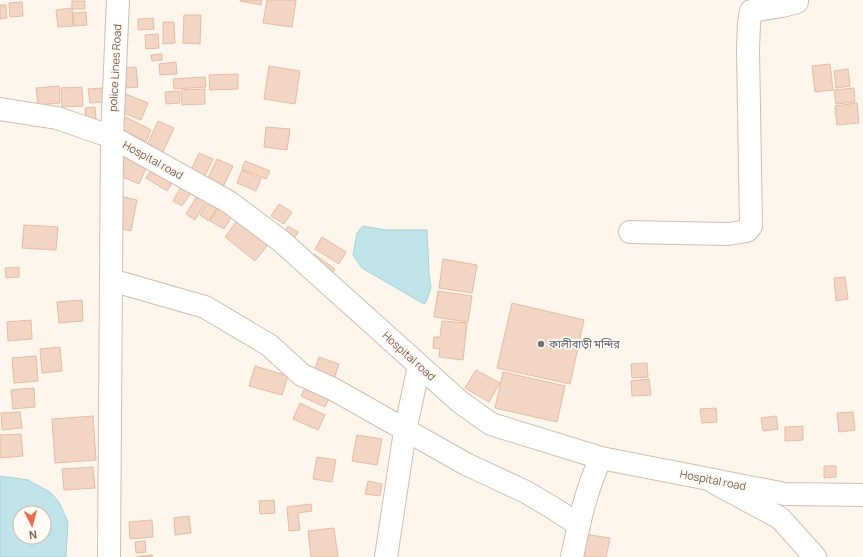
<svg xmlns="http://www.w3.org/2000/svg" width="863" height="557" font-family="Manrope,'Noto Sans Bengali',sans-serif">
  <rect width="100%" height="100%" fill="#fdf6ec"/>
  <g fill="#bfe3e8" stroke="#a5d3da" fill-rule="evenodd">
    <polygon points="363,226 385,230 427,230 429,273 431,288 426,302 424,304 362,268 353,255 357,233"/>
    <path d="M0 476 28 480 50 492 59 502 68 522 66 557H0ZM20 513H44V537H20Z"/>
  </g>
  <g fill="#f3d5c3" stroke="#e6bba3">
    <polygon points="240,0 262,0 261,5 240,1"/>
    <polygon points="267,0 296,0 292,27 263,23"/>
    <rect x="72" y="1" width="13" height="8"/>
    <polygon points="22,2 23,16 10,17 9,3"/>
    <polygon points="0,5 6,5 7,18 0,19"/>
    <polygon points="72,8 73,26 58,27 56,10"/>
    <polygon points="86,12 87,25 74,26 73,13"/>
    <polygon points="184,15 201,15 200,44 183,43"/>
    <polygon points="153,18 154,29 138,30 138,19"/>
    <polygon points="163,22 174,22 175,43 163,44"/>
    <polygon points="158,34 159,48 146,49 145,35"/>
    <polygon points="162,54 162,60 152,61 151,55"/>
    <polygon points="176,62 177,74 160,75 159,64"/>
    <polygon points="830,64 833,90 815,92 812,66"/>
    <polygon points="269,66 300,71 295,104 264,99"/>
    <polygon points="136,67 138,87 123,88 121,68"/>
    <polygon points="848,69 850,86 836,88 834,71"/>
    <polygon points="238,74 238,89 210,90 209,75"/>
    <polygon points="205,77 206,87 174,89 173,79"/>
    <polygon points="59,86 60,103 38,105 36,88"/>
    <polygon points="82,87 83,106 62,107 61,88"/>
    <polygon points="102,88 103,102 90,103 88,89"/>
    <polygon points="854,88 855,102 836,104 834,90"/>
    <polygon points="205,89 205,104 182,105 181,90"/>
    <polygon points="179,91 180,103 166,104 165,92"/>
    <polygon points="123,93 148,103 141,120 116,110"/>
    <polygon points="857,103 859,123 837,125 835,106"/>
    <polygon points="95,107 96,119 86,120 85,108"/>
    <polygon points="126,117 151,130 146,142 120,128"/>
    <polygon points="158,121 174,128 163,152 147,145"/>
    <polygon points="266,127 290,129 287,150 264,147"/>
    <polygon points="199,153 213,159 205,176 191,170"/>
    <polygon points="123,156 147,166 139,184 116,174"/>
    <polygon points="217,159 233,166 222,189 206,182"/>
    <polygon points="245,161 270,171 266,179 242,169"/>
    <polygon points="154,166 175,178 167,191 146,178"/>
    <polygon points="242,170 261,179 256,191 237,183"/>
    <polygon points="182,185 192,191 182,206 173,201"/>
    <polygon points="199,193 208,198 195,220 186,214"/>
    <polygon points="120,196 137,200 131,231 113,227"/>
    <polygon points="210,198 220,203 209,221 200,215"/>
    <polygon points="221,203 235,212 224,229 210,221"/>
    <polygon points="279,204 292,212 284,224 271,216"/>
    <polygon points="239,218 270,242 255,261 225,237"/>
    <polygon points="24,225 58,227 56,250 22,248"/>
    <polygon points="288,226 298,232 292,242 282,236"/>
    <polygon points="322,237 346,252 339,264 315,249"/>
    <polygon points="314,254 335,269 331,275 310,260"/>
    <polygon points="443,259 477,265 472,293 439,288"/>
    <polygon points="19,267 19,277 6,278 5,268"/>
    <polygon points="845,277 848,299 836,301 834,278"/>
    <polygon points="438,291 472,296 468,322 434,317"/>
    <polygon points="82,300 83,321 59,323 57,302"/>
    <polygon points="512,303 584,320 570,384 497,368"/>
    <polygon points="31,320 32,339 8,341 7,322"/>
    <polygon points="442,321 467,323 463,360 439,357 440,349 433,348 434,337 440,337"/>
    <polygon points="60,347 62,371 42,373 40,349"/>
    <polygon points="36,356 38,381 14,383 12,358"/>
    <polygon points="319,357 339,364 332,385 312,378"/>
    <polygon points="647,363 648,377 632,378 631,364"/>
    <polygon points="255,366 288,376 282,395 249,386"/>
    <polygon points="476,370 500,383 489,402 465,388"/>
    <polygon points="503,372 565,386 557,422 495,408"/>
    <polygon points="649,379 651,395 632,396 631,381"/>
    <polygon points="308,382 331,394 325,407 301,396"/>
    <polygon points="34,388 35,407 13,409 11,390"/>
    <polygon points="300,403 325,415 318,430 293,419"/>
    <polygon points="716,408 717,422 702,423 700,409"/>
    <polygon points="20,412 22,428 2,430 1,413"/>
    <polygon points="853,412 855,430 839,432 837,413"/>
    <polygon points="93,416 96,460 55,463 52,419"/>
    <polygon points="776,416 778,429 763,431 761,418"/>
    <polygon points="803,426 803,440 785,441 785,427"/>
    <polygon points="21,434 23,456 0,458 0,435"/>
    <polygon points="357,435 382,439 377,465 352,461"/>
    <polygon points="317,457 336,460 332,482 313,479"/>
    <polygon points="824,466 836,466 836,477 824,478"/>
    <polygon points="93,467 95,488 64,490 62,469"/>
    <polygon points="368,481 382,484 380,496 365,494"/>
    <polygon points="274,500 275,513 260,514 259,501"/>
    <polygon points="311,504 312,511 298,513 300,530 289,531 287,507"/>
    <polygon points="189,516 191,533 175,535 174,518"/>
    <polygon points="152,520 153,537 130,539 129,522"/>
    <polygon points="334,528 338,557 311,557 308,531"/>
    <polygon points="584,534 610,538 606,557 580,557"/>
    <polygon points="145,541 146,552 136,553 135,542"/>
    <polygon points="152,555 153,557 136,557"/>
  </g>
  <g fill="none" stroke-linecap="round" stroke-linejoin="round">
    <defs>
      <g id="minor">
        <polyline points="630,232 728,234 747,231 751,226 748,49 749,23 751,11 782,6 797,2 797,0"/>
        <polyline points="111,280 205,307 269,345 302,375 333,389 466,464 526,492 553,508 579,525"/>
        <polyline points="715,483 780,518 815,557"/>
        <polyline points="109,557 112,137 118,0"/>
        <polyline points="386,557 405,431 419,366"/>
        <path d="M572 557C579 523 586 489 601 458"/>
      </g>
      <polyline id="tertiary" points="0,109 57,118 112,137 229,202 281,241 460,402 491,424 601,458 785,494 863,495"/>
    </defs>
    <use href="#minor" stroke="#d1beb0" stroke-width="24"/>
    <use href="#tertiary" stroke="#d1beb0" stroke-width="24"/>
    <use href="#minor" stroke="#fff" stroke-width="22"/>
    <use href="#tertiary" stroke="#fff" stroke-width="22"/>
  </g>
  <circle fill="#6b7280" stroke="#fffaf3" stroke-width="1.5" cx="541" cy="344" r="4"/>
  <g text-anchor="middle" stroke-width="3.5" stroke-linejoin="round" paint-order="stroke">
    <g font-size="11" fill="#7a5c4d" stroke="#fffaf3">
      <text transform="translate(115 68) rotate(-87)" y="4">police Lines Road</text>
      <text transform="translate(153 160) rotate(29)" y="4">Hospital road</text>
      <text transform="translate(409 356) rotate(42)" y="4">Hospital road</text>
      <text transform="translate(713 480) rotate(11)" y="4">Hospital road</text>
    </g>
    <g font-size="11" fill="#5b616d" stroke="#fffaf3" text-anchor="start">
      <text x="549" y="348">কালীবাড়ী মন্দির</text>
    </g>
  </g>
  <g transform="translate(32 525) rotate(174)"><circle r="19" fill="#fffaf3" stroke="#cabbb1"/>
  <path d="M0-3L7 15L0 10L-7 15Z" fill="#e76f51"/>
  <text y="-6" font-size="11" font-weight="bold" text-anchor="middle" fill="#7a5c4d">N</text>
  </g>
</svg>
